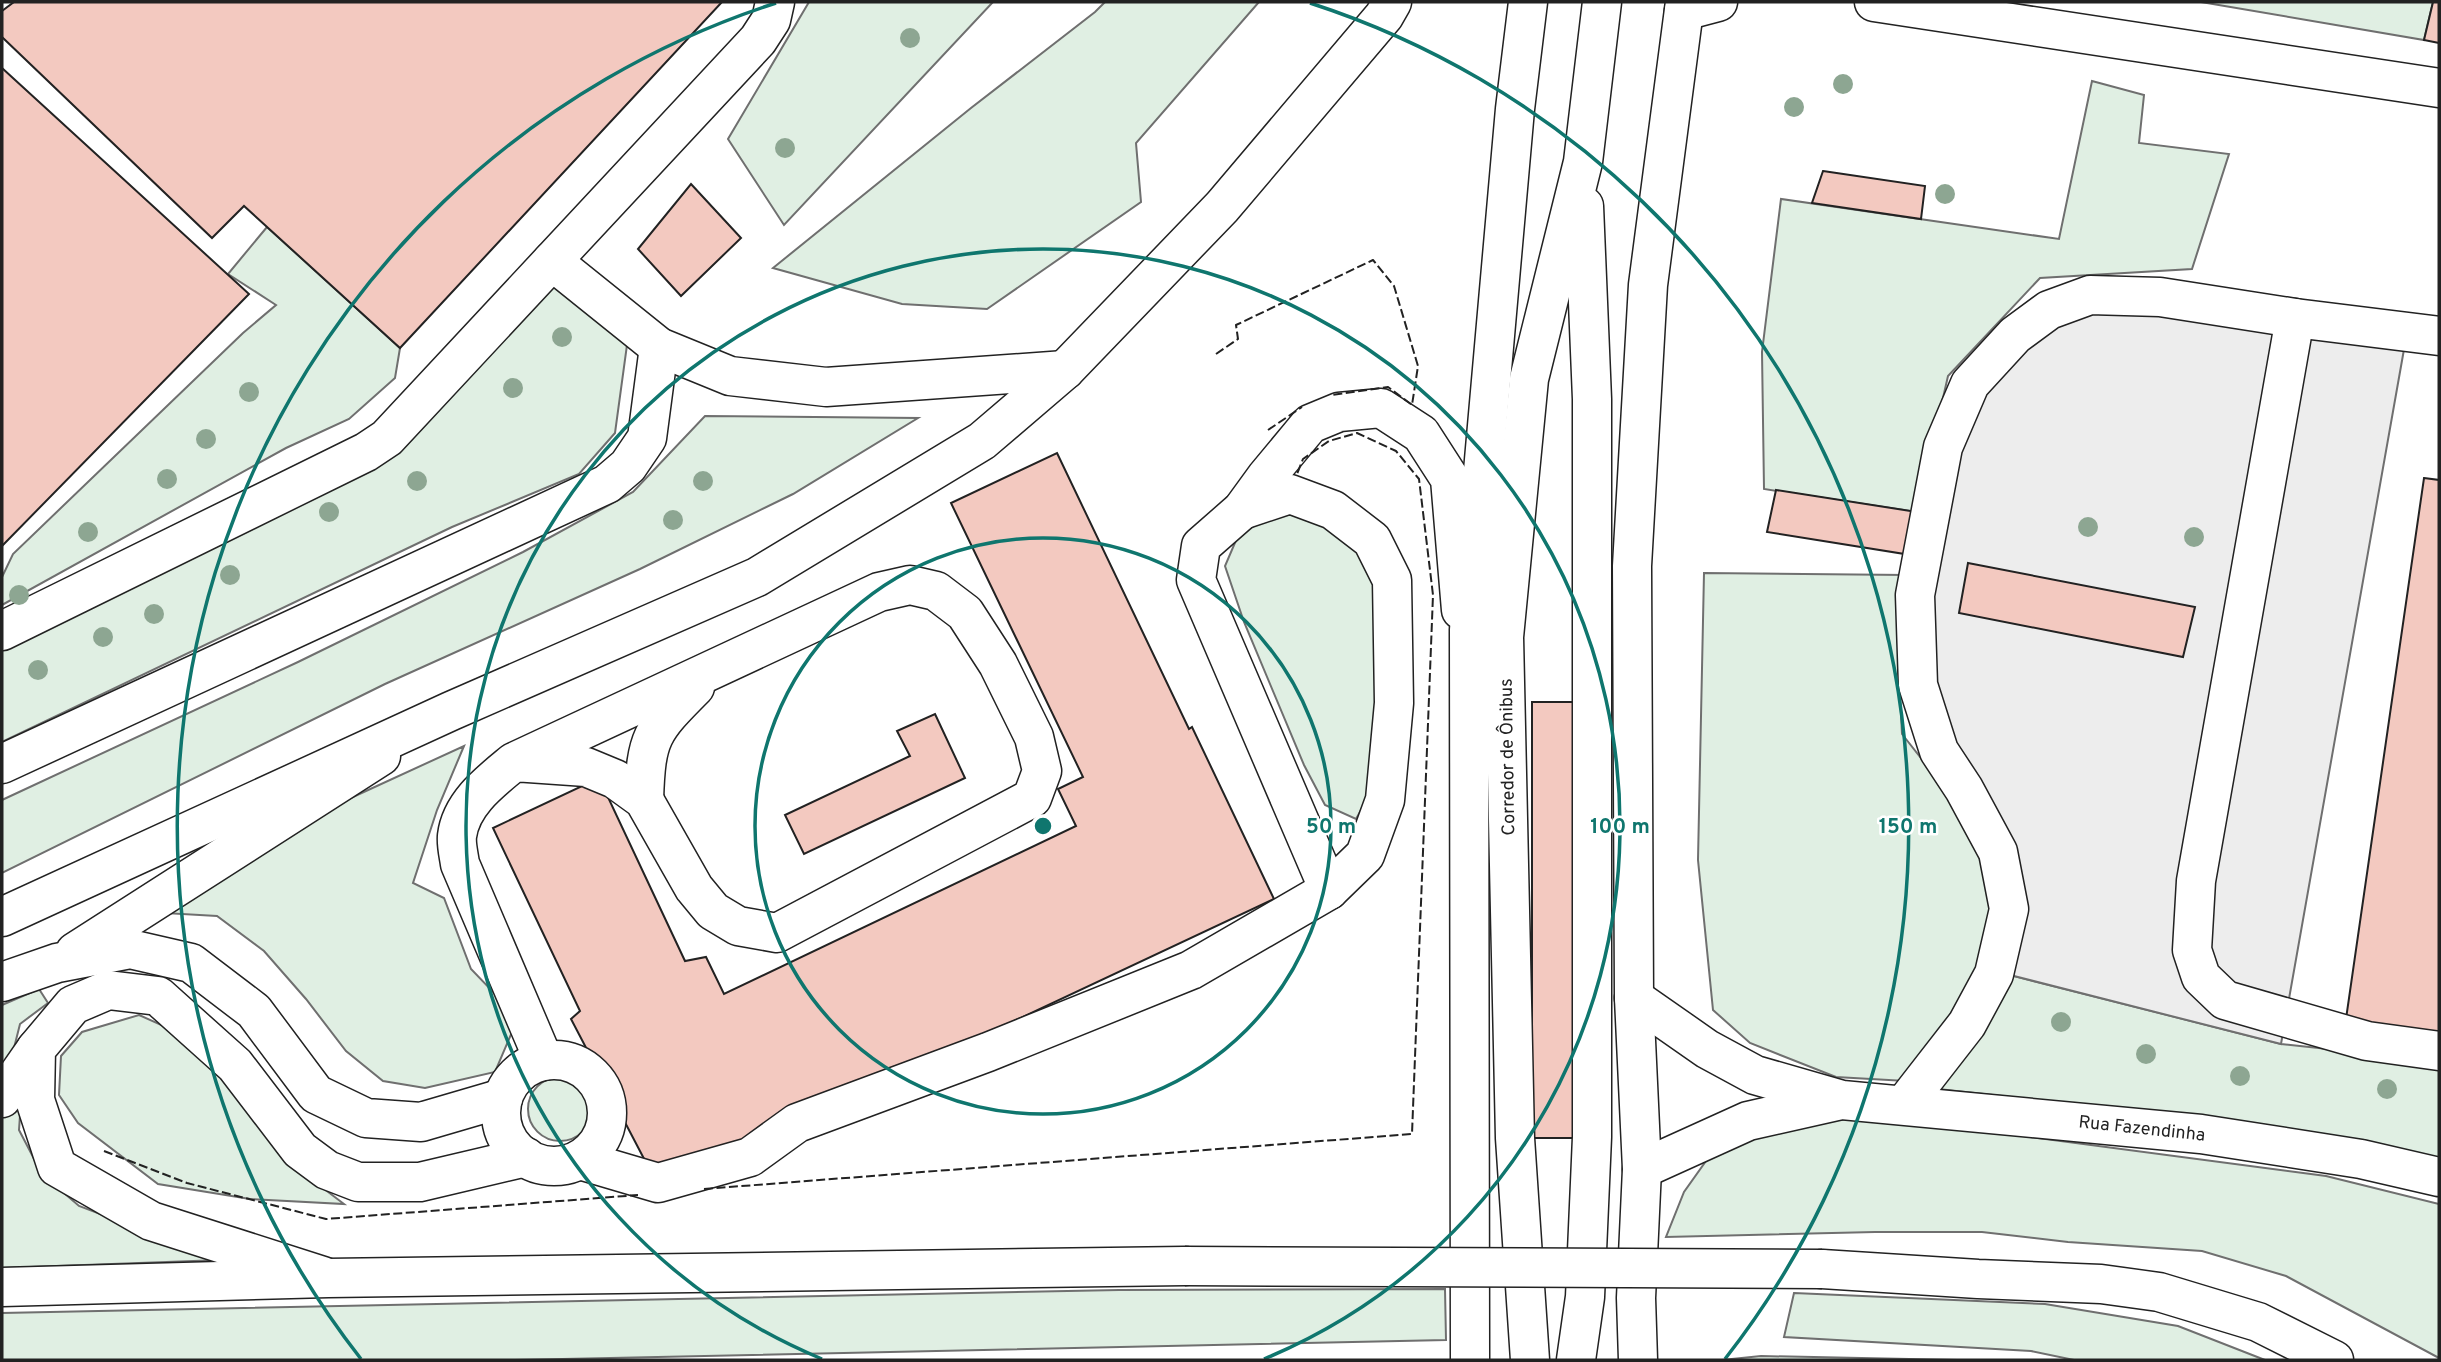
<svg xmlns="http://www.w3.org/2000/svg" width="2441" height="1362" font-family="Overpass,sans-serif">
  <rect width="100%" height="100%" fill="#fff"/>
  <g fill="#e0efe3" stroke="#6f6f6f" stroke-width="2">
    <polygon points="809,2 993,2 784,225 728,139"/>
    <polygon points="1105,2 1259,2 1136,143 1141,202 987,309 902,304 773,268 971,108 1095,12"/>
    <polygon points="2201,2 2433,2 2424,40"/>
    <polygon points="2092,81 2144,95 2139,143 2229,154 2192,269 2040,278 1948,376 1917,512 1764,489 1762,352 1781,199 2059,239"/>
    <polygon points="267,227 400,348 395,378 349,419 286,448 2,605 2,577 13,554 243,333 276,305 228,274"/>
    <polygon points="556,284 627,345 615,433 579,474 452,527 2,742 2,639 401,451"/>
    <polygon points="705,416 918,418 793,494 640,569 385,684 2,873 2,800 298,662 523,552 633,492"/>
    <path d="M1292 511C1340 533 1357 536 1378 588L1377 782 1356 819 1325 805 1304 765 1244 622 1225 566 1237 538 1248 522Z"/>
    <polygon points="1704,573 1906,575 1898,652 1902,734 1939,781 1970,835 1999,904 1981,968 1906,1081 1836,1077 1750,1043 1713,1010 1698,860"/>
    <polygon points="464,746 437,810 413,883 444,898 471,969 518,1018 495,1072 425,1088 383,1081 346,1051 306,999 264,951 217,916 164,913 329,808"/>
    <polygon points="2010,975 2281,1044 2439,1061 2439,1161 2155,1113 1938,1089"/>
    <polygon points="39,989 48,1003 20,1024 12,1056 2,1068 2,1005"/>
    <polygon points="139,1015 166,1027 252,1107 294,1166 344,1204 250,1199 158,1184 78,1123 59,1095 61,1056 82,1032"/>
    <circle cx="560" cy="1109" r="32"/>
    <polygon points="22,1087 19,1130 42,1174 79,1206 221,1260 2,1268 2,1116"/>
    <polygon points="1840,1112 2326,1176 2439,1204 2439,1358 2286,1276 2202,1251 2068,1242 1982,1232 1875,1232 1666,1237 1684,1192 1711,1154 1754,1125"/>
    <polygon points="1445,1289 1446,1340 515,1360 2,1360 2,1313 1119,1290"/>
    <polygon points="1794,1293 2045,1304 2178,1326 2265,1360 2074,1360 2031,1351 1784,1337"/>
    <polygon points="1761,1356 1957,1360 1722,1360"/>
  </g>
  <polygon fill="#ededed" stroke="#6f6f6f" stroke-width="2" points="2120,301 2406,338 2281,1044 2010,975 2001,895 1920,684 1947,445 2021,338"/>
  <g fill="#f3c9c0" stroke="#222" stroke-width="2">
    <polygon points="14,2 722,2 400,348 244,206 212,238 2,37 2,11"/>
    <polygon points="2433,2 2439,2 2439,43 2424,40"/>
    <polygon points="2,68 249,294 2,546"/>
    <polygon points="1823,171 1925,186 1921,219 1812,203"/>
    <polygon points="691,184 741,238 681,296 638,249"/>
    <polygon points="1057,453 1189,729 1192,727 1274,899 797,1123 653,1176 571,1019 580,1011 493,828 599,778 685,961 706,957 724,994 1076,826 1058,789 1083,777 951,503"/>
    <polygon points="2424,478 2439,480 2439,1033 2346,1019"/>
    <polygon points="1776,490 1917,512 1911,555 1767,532"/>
    <polygon points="1968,563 2195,607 2183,657 1959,613"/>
    <polygon points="1532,702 1582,702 1581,1138 1532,1138"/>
    <polygon points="935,714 965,778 804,854 785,815 910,756 897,731"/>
  </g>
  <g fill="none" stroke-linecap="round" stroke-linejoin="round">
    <defs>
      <g id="minor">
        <polyline points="1874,2 2439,88"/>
        <polyline points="1684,11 1718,2"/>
        <polyline points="552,261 659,347 730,376 826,387 1065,370"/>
        <polyline points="2439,336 2295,318 2196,881 2192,950 2201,977 2225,1000 2367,1041 2439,1051"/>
        <polyline points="2,631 366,452 387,438 758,40 771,20 775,2"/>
        <path d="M514 762 586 767 615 779 644 800 694 888 713 911 738 926 777 933 1032 798 1042 771 1034 737 998 664 965 613 936 591 910 585 879 592 514 762C491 781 461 803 457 836 456 845 459 856 460 864L544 1061"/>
        <polyline points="2,764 607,484 628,466 647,438 659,347"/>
        <path d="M644 800C646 737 651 731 695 687"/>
        <polyline points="1329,890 1196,580 1201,546 1242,510 1266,477 1310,424 1339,412 1381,408 1421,434 1450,479 1461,610"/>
        <polyline points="75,952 381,756"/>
        <polyline points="2,982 57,963 130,949 191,963 254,1011 316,1094 366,1118 421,1122 503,1098"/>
        <polyline points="1634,998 1707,1049 1755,1075 1842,1100 2201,1134 2361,1159 2439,1177"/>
        <circle cx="554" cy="1113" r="53"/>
        <polyline points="2,1098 36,1049"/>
        <polyline points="1904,1105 1967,1024 1994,974 2009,909 1998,852 1964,789 1939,751 1918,685 1915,595 1943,447 1970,384 2015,335 2049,310 2090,295 2160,297 2295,318"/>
        <polyline points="580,1160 658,1183 750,1157 797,1123 988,1052 1191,970 1329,890 1365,855 1385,800 1394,703 1392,580 1372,540 1333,510 1290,494 1242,510"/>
        <polyline points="1642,1169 1748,1121 1837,1101"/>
        <polyline points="323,1276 151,1221 57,1167 35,1100 36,1049 73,1005 108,990 158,996 235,1065 300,1150 327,1170 358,1182 420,1182 526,1157"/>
        <polyline points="1530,1360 1515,1138 1504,637 1529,379 1583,162 1602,2"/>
        <polyline points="1576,1360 1585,1297 1592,1137 1592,399 1584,206"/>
      </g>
      <g id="highway">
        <polyline points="2,917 451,711 757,577 982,441 1065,370 1222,207 1384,16 1392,2"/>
        <polyline points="1822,1269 1978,1279 2101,1284 2159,1292 2258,1322 2334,1360"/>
        <polyline points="2,1287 328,1278 1185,1266"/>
        <polyline points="1470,1360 1469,630 1515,109 1528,2"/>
        <polyline points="1638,1360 1636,1298 1642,1169 1634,998 1632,566 1648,285 1685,2"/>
      </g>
    </defs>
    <use href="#minor" stroke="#222" stroke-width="41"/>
    <use href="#highway" stroke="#222" stroke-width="41"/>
    <use href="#minor" stroke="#fff" stroke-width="38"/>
    <use href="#highway" stroke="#fff" stroke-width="38"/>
    <defs>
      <polyline id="highway-bridge" points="1185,1266 1822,1269"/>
    </defs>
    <use href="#highway-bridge" stroke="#222" stroke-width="41" stroke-linecap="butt"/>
    <use href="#highway-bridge" stroke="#fff" stroke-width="38"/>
    <g stroke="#222" stroke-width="2" stroke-dasharray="9 3.5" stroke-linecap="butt">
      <polyline points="1216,354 1238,339 1236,325 1373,260 1394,286 1418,366 1412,405 1388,387 1332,395"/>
      <polyline points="1268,430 1302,407"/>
      <polyline points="104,1151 187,1183 326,1219 638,1195"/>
      <polyline points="704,1189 1412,1134 1433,595 1419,479 1396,451 1357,433 1329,441 1303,459 1297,474"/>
    </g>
  </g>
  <g fill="#8da692">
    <circle cx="910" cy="38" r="10"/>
    <circle cx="1843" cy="84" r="10"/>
    <circle cx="1794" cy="107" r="10"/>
    <circle cx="785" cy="148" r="10"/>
    <circle cx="1945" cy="194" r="10"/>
    <circle cx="562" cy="337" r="10"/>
    <circle cx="513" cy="388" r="10"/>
    <circle cx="249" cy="392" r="10"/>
    <circle cx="206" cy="439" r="10"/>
    <circle cx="167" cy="479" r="10"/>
    <circle cx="417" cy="481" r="10"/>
    <circle cx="703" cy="481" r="10"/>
    <circle cx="329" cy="512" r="10"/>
    <circle cx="673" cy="520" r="10"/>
    <circle cx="2088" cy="527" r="10"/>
    <circle cx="88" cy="532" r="10"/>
    <circle cx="2194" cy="537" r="10"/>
    <circle cx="230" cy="575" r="10"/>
    <circle cx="19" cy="595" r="10"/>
    <circle cx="154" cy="614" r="10"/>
    <circle cx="103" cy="637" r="10"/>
    <circle cx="38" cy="670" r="10"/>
    <circle cx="2061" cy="1022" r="10"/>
    <circle cx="2146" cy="1054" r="10"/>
    <circle cx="2240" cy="1076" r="10"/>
    <circle cx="2387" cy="1089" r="10"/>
  </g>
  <g fill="none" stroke="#0f766e" stroke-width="3.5">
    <circle cx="1043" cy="826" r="288"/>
    <path d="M822 1359A577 577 0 1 1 1264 1359"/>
    <path d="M361 1359A865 865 0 0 1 776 3M1310 3A865 865 0 0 1 1725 1359"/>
  </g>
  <g text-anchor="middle" stroke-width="5" stroke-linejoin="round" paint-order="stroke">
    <g font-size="18" fill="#222" stroke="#fff">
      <text transform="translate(1507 757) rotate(-91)" y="6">Corredor de Ônibus</text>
      <text transform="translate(2142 1128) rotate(6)" y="6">Rua Fazendinha</text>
    </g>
  </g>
  <circle cx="1043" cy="826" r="10" fill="#0f766e" stroke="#fff" stroke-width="3.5"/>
  <g font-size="21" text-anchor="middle" font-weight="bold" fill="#0f766e" stroke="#fff" stroke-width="5" stroke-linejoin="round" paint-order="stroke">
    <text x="1331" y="833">50 m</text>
    <text x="1620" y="833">100 m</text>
    <text x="1908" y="833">150 m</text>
  </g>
  <rect width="2441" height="1362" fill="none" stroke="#222222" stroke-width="7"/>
</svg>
